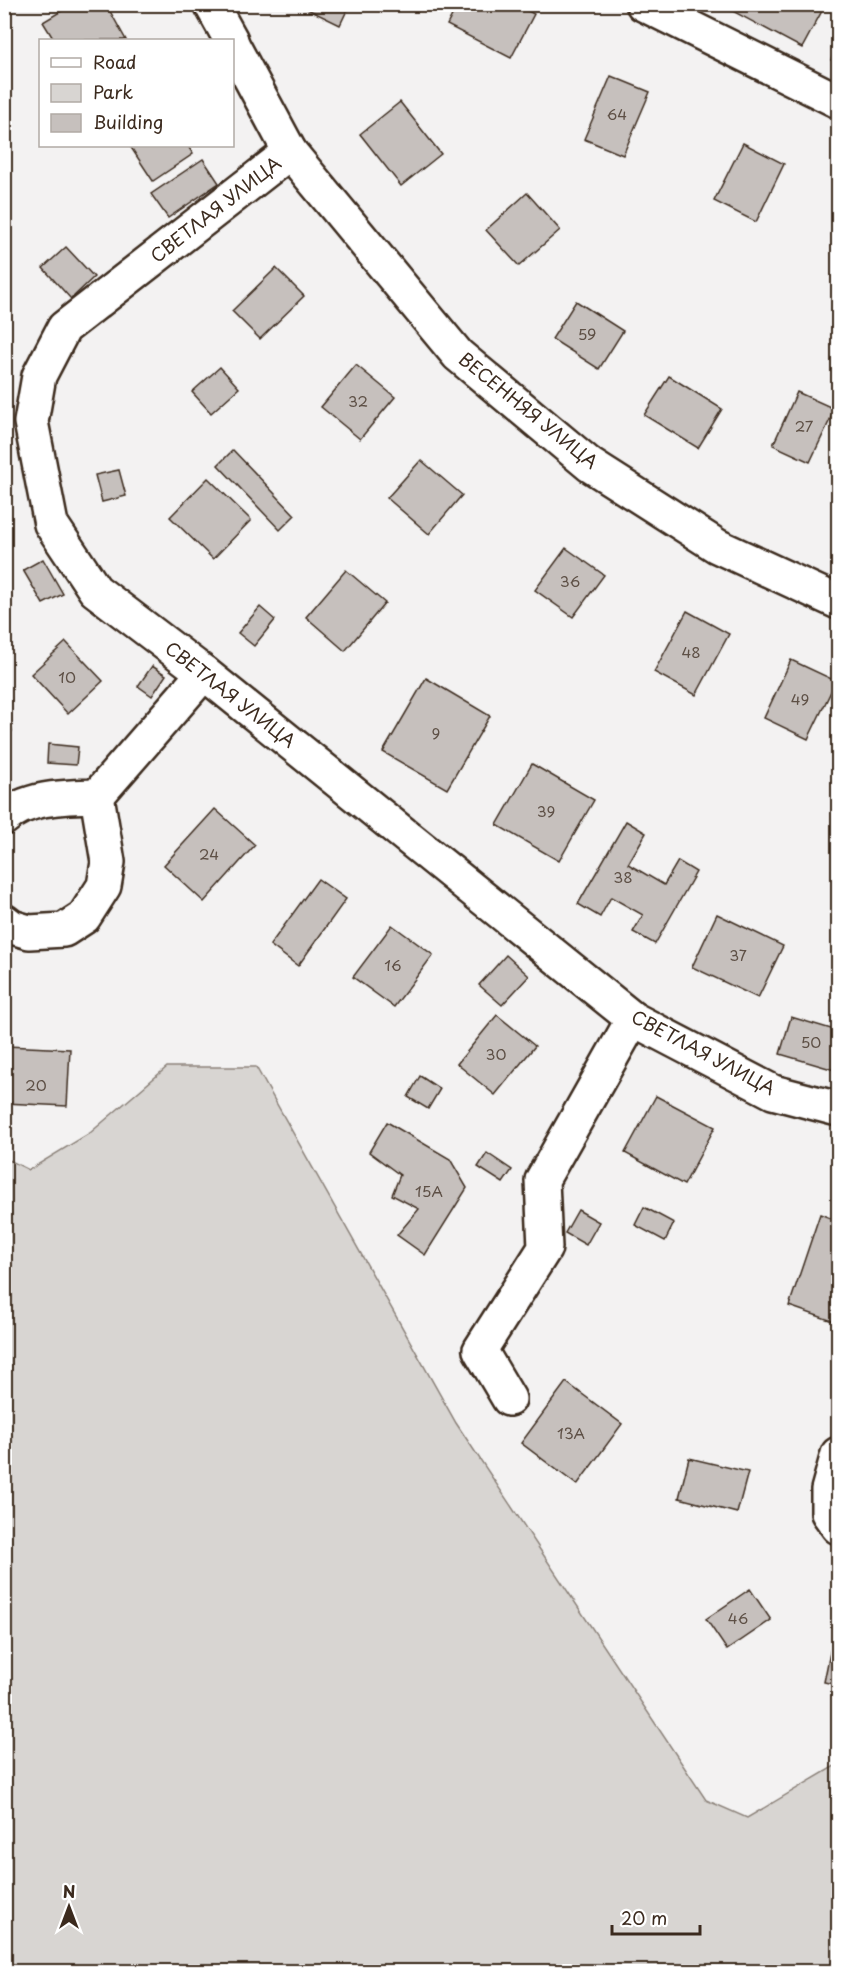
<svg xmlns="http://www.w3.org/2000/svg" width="843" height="1976" font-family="'Playpen Sans',sans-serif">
  <rect width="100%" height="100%" fill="#f3f2f2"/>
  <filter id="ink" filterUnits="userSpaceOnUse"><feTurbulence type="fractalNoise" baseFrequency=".0167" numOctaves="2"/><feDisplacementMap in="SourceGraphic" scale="12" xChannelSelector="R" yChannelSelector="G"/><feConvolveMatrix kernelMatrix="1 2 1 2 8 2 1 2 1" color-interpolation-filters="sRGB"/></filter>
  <g filter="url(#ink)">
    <polygon fill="#d8d5d2" stroke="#8a8078" stroke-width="1.5" points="167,1067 256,1067 456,1423 706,1800 747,1818 838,1764 838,1971 5,1971 5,1158 29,1170 90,1133"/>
    <g fill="#c6c0bd" stroke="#3b2a1e" stroke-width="1.5">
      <polygon points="73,4 106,4 126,40 54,40 43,22"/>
      <polygon points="302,4 350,4 340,25 301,6"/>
      <polygon points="458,4 515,4 534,14 511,58 447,25"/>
      <polygon points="726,4 814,4 823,9 802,48 725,7"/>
      <polygon points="838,44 838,64 831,60"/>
      <polygon points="611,76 650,92 623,155 584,139"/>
      <polygon points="400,102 441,154 401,186 360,134"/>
      <polygon points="743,143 784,164 756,222 714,201"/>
      <polygon points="130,146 188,146 193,154 153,181"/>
      <polygon points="203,159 219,183 168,218 151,194"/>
      <polygon points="527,193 560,230 519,266 486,230"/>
      <polygon points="66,247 94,277 71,299 43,268"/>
      <polygon points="276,268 304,296 260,339 232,311"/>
      <polygon points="576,301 623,331 599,369 552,339"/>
      <polygon points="356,365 395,397 360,439 321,407"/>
      <polygon points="220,367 239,388 211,413 192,392"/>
      <polygon points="669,376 722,409 698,448 644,415"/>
      <polygon points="797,392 835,409 810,462 773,445"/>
      <polygon points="233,450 295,515 280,530 218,465"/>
      <polygon points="421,460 462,495 429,534 387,498"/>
      <polygon points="119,470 126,496 102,502 95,475"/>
      <polygon points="208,478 251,520 213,559 170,517"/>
      <polygon points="566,548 604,575 573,617 535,590"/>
      <polygon points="43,559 63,594 43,604 23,570"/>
      <polygon points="346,570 385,603 345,651 306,617"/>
      <polygon points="260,607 275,620 254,646 238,633"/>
      <polygon points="687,611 729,634 696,695 654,672"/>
      <polygon points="66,642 103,681 68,714 31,674"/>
      <polygon points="791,660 836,681 808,739 764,718"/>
      <polygon points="152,666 166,675 152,696 138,686"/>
      <polygon points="426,678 490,716 447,789 383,752"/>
      <polygon points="7,704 12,731 4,732 4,705"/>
      <polygon points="48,744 78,747 76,765 47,763"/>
      <polygon points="532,764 594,800 559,861 497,825"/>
      <polygon points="215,809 255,845 204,902 164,865"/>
      <polygon points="626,821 646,833 628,864 664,885 678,861 696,872 655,944 633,932 643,915 611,897 600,917 578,904"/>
      <polygon points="318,879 346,899 298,966 270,945"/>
      <polygon points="717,914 783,946 758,998 692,967"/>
      <polygon points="392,925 433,955 394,1007 353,977"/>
      <polygon points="506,955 529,976 502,1005 479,985"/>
      <polygon points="497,1015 535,1046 495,1095 457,1064"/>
      <polygon points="791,1017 838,1031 838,1071 780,1054"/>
      <polygon points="6,1046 70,1049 67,1106 4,1103"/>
      <polygon points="420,1076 440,1089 428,1109 408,1097"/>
      <polygon points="656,1096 715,1127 684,1185 625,1153"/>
      <polygon points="387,1122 450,1159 467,1188 425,1255 397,1235 419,1209 392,1195 400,1175 369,1152"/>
      <polygon points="487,1153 512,1170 503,1183 478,1167"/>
      <polygon points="644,1207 674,1223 665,1241 635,1225"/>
      <polygon points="578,1210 599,1222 586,1245 565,1233"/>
      <polygon points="820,1214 838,1221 838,1323 789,1306"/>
      <polygon points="566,1382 622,1424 577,1485 521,1443"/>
      <polygon points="689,1458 748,1472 737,1513 679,1498"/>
      <polygon points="750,1589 771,1620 727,1650 706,1619"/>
      <polygon points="837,1618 838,1618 838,1685 824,1682"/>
    </g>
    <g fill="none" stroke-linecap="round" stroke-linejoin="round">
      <defs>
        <g id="minor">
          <polyline points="211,4 231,40"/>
          <polyline points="643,4 838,101"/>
          <polyline points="232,44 290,152 458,355 590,465 717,546 838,602"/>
          <polyline points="290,152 64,328 39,376 31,422 51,524 95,590 204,673 633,1019 773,1092 838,1109"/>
          <path d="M4 818C28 796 67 797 97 796L204 673"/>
          <polyline points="4,921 12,927 29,932 64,930 84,917 104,886 108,862 97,796"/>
          <polyline points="509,1399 480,1350 545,1248 542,1180 633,1019"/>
          <polyline points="838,1454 828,1490 828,1513 838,1527"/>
        </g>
      </defs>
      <use href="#minor" stroke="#3b2a1e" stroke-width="38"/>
      <use href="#minor" stroke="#fff" stroke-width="33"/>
    </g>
  </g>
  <g text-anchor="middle" stroke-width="5" stroke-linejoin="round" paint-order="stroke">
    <g font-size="15" fill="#5e5046">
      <text x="617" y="120">64</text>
      <text x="587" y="340">59</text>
      <text x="358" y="407">32</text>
      <text x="804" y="432">27</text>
      <text x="570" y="587">36</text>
      <text x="691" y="658">48</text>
      <text x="67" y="683">10</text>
      <text x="800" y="705">49</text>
      <text x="436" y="739">9</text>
      <text x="546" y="817">39</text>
      <text x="209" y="860">24</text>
      <text x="623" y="883">38</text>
      <text x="738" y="961">37</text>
      <text x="393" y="971">16</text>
      <text x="811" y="1048">50</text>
      <text x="496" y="1060">30</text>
      <text x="36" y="1091">20</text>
      <text x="429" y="1197">15А</text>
      <text x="571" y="1439">13А</text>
      <text x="738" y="1624">46</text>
    </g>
    <g font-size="18" fill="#3b2a1e" stroke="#fff">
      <text transform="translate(216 210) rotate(-38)" y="6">СВЕТЛАЯ УЛИЦА</text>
      <text transform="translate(528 411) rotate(39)" y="6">ВЕСЕННЯЯ УЛИЦА</text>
      <text transform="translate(230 695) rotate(38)" y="6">СВЕТЛАЯ УЛИЦА</text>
      <text transform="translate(703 1053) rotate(28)" y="6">СВЕТЛАЯ УЛИЦА</text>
    </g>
  </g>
  <rect width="843" height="1976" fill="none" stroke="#fff" stroke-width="24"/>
  <rect x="12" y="12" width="819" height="1952" fill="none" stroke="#3b2a1e" stroke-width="2" filter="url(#ink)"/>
  <rect x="39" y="39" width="195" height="108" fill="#ffffff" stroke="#b1aaa5" stroke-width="1.5"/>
  <rect x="51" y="58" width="30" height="9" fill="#ffffff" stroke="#b1aaa5" stroke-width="1.5"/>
  <text x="93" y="69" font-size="18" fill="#3b2a1e">Road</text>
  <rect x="51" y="84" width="30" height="18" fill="#d8d5d2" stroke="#b1aaa5" stroke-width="1.5"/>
  <text x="93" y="99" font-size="18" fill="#3b2a1e">Park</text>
  <rect x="51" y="114" width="30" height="18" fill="#c6c0bd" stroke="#b1aaa5" stroke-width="1.5"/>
  <text x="93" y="129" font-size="18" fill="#3b2a1e">Building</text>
  <g transform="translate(69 1907)" stroke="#ffffff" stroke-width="4.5" paint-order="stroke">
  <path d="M0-4.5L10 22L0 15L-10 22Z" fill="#3b2a1e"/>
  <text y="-9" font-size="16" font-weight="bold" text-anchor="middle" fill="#3b2a1e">N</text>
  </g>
  <path d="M612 1925v9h88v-9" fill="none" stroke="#3b2a1e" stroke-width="3"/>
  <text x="621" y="1925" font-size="18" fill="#3b2a1e" stroke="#ffffff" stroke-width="4.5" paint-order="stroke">20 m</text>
</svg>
